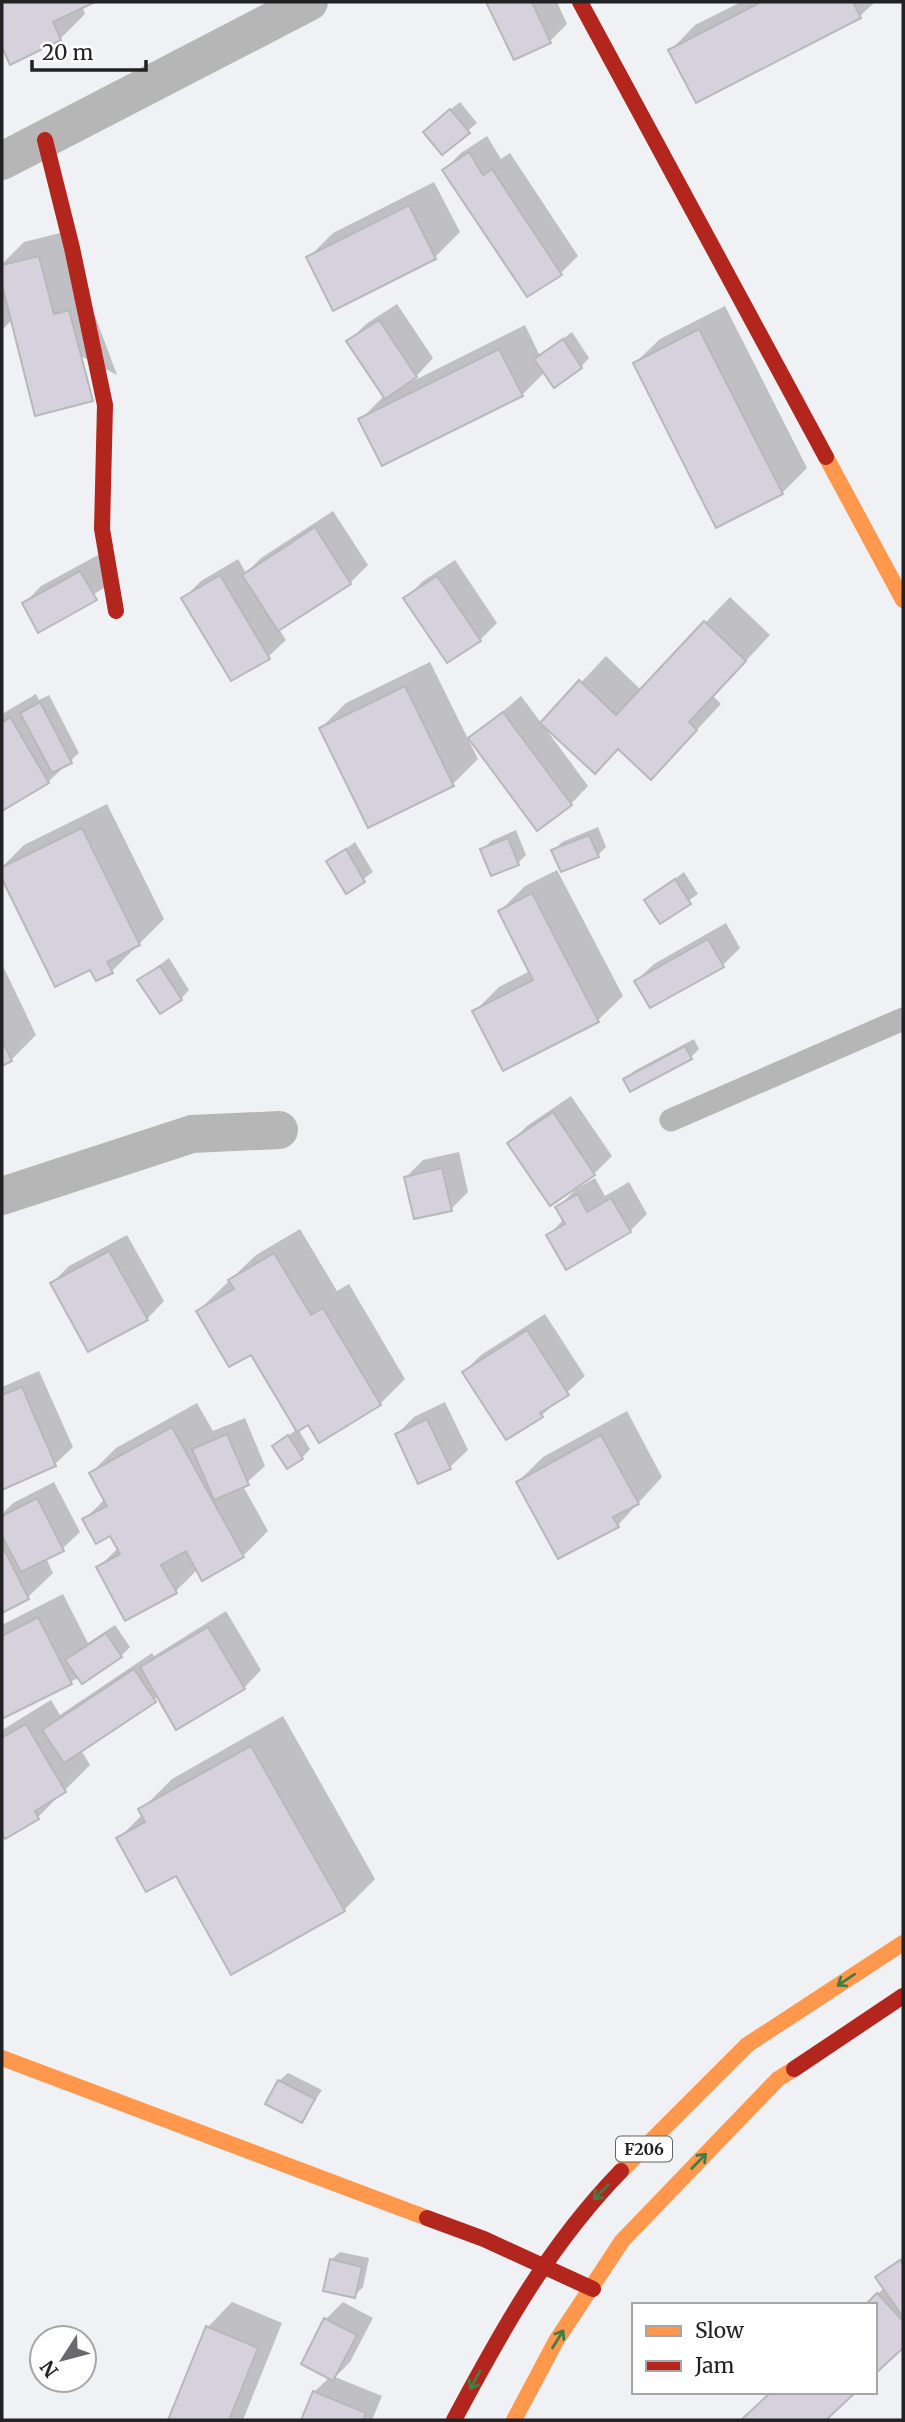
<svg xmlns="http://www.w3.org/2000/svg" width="905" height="2422" font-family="Merriweather,serif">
  <rect width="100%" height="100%" fill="#f0f1f5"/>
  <g fill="#0003">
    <polygon points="2,2 91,2 82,6 85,14 60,39 11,63 2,43"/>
    <polygon points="488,2 557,2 567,24 550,41 515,58"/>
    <polygon points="741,2 875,2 860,16 671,50 695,25"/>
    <polygon points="460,102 477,123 443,152 434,123"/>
    <polygon points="487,136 501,159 510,153 578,256 561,273 528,295 444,170 461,153"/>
    <polygon points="434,182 460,232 435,257 334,308 308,258 333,233"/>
    <polygon points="64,232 117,375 12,320 2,330 2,264 24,242"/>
    <polygon points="397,304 433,358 411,382 525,325 540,356 572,332 589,358 581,367 545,372 522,395 361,419 385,395 349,341 366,324"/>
    <polygon points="725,306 807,468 782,493 635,363 660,339"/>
    <polygon points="333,511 368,565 350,583 279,629 286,640 268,657 184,598 201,581 238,559 246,573 261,558"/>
    <polygon points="98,555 113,582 39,630 24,604 41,586"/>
    <polygon points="455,560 497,623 480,640 405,599 423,581"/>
    <polygon points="730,597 770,635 713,696 721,704 676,752 620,747 543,725 588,786 571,804 471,738 521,696 542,724 606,656 641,690"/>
    <polygon points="430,662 478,759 453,784 369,826 321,728 346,703"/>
    <polygon points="36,694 39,700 49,695 79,753 48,782 2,809 2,714"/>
    <polygon points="107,804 164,919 112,971 91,968 56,985 2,875 2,867 24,845"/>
    <polygon points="598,827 606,847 598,855 553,851 562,842"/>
    <polygon points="516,830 526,855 518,863 482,850 491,841"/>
    <polygon points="355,842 373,872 346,892 328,862"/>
    <polygon points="557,870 623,996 598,1020 474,1012 499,987 530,971 500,911 525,886"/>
    <polygon points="684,872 698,894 660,921 646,900"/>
    <polygon points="726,923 740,948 723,965 636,981 654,964"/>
    <polygon points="169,958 189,990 181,999 139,980"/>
    <polygon points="2,964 36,1035 11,1060 2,1064"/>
    <polygon points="694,1039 699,1049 691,1057 625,1079 634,1071"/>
    <polygon points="571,1096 612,1156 594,1174 550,1203 510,1143 527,1126"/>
    <polygon points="459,1152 468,1192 451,1209 406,1177 423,1160"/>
    <polygon points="595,1178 605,1196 629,1182 647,1214 630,1231 548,1236 564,1219 557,1208 576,1189"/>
    <polygon points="300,1229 337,1291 349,1284 405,1379 380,1404 309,1423 298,1429 310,1449 302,1458 275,1446 297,1429 251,1352 198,1311 256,1255"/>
    <polygon points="127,1235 164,1301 147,1319 52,1283 69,1266"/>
    <polygon points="545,1314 585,1376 542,1415 464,1372 481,1355"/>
    <polygon points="39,1371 73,1447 55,1464 3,1487 2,1387"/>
    <polygon points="445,1402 468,1450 450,1467 419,1482 397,1434 414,1417"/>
    <polygon points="197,1403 213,1431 245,1418 265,1466 243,1486 268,1531 243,1556 198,1569 176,1591 98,1568 119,1547 111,1534 84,1520 105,1499 91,1473 116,1448"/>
    <polygon points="627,1411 662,1477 618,1525 518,1482 543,1457"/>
    <polygon points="54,1482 80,1532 62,1549 46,1558 53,1573 28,1597 2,1611 2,1514 13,1503"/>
    <polygon points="63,1594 88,1643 115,1625 130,1647 121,1656 2,1717 2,1625"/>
    <polygon points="226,1611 261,1670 244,1688 159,1696 81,1750 90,1765 38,1817 5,1836 2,1831 2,1730 51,1700 60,1715 152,1653 154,1656"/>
    <polygon points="283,1716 375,1879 344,1910 176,1873 119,1838 143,1814 141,1810 172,1779"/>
    <polygon points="288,2073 322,2090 302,2121 279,2081"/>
    <polygon points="340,2252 369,2258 363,2287 354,2296 331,2260"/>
    <polygon points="903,2257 903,2346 875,2372 875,2305 866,2305 884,2288 877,2278"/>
    <polygon points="232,2302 282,2323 243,2420 170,2420 208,2327"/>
    <polygon points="343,2302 373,2318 350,2362 335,2377 382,2396 372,2420 303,2420 314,2392 330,2377 326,2319"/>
  </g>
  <g fill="#d6d1dd" stroke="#b8b8ba" stroke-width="2">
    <polygon points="2,2 95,2 53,22 61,40 10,65 2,47"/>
    <polygon points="486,2 532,2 551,43 514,60"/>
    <polygon points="761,2 853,2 861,18 696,103 668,50"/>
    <polygon points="450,109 470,133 442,155 423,132"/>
    <polygon points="469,152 483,175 492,169 562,275 527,297 442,170"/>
    <polygon points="409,205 436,259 333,311 306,257"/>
    <polygon points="39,256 54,314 69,310 93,401 35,416 2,285 2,265"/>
    <polygon points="379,320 417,377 385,399 346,341"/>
    <polygon points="699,329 783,494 716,528 633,363"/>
    <polygon points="563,339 582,368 554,388 534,359"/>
    <polygon points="499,349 523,396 382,466 358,419"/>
    <polygon points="315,527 351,584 278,631 242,575"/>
    <polygon points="80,571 97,600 38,633 22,603"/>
    <polygon points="220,575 270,659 231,681 181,598"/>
    <polygon points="437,576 481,641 447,663 403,598"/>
    <polygon points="704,621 746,661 689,722 697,730 651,780 618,749 595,774 540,723 579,680 616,715"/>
    <polygon points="405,686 454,786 368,828 319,728"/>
    <polygon points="40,702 72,763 52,773 20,713"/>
    <polygon points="503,712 572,805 537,831 468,738"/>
    <polygon points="10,717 49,783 2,811 2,723"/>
    <polygon points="82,828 140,945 107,962 113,973 96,981 90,970 55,987 2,879 2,867"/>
    <polygon points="589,835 599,857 561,872 551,850"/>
    <polygon points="508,838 519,865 491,876 480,849"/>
    <polygon points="346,849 365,882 346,894 326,861"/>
    <polygon points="675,879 691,904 660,924 644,900"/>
    <polygon points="532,893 599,1022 503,1071 472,1011 533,980 498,911"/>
    <polygon points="708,939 724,967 650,1008 634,981"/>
    <polygon points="160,966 182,1000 160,1014 137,980"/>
    <polygon points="2,1040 12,1061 2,1066"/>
    <polygon points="685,1046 692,1059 630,1092 623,1079"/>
    <polygon points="553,1112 595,1175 550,1206 507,1143"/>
    <polygon points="442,1168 452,1211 414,1219 404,1177"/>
    <polygon points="578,1194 587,1212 611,1198 631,1232 566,1270 546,1235 565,1224 555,1207"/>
    <polygon points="109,1251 148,1320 88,1352 50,1283"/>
    <polygon points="274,1253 311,1315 323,1308 381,1405 319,1443 308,1425 297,1432 251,1355 229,1367 196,1311 234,1289 228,1280"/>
    <polygon points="527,1330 569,1395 540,1413 543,1417 506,1440 462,1372"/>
    <polygon points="22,1387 56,1466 2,1490 2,1395"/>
    <polygon points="427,1419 451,1469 418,1484 395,1434"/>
    <polygon points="172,1427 244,1557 202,1581 186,1551 161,1565 177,1593 125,1621 96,1567 120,1554 110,1536 96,1544 82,1519 107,1506 89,1473"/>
    <polygon points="227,1434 249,1485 214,1500 192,1449"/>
    <polygon points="288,1435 303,1459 287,1469 272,1446"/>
    <polygon points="601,1435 639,1504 613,1517 619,1527 558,1559 516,1482"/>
    <polygon points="37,1498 64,1551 21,1572 2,1536 2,1516"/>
    <polygon points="2,1545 29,1599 2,1613"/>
    <polygon points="38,1617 72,1684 2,1719 2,1636"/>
    <polygon points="208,1627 245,1689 176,1730 140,1667"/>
    <polygon points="106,1633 122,1657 82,1684 65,1660"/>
    <polygon points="134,1669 156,1702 64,1763 42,1730"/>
    <polygon points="26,1724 66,1792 35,1811 39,1819 5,1839 2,1834 2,1738"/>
    <polygon points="251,1746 345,1911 231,1975 176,1876 146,1892 116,1838 145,1822 138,1809"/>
    <polygon points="278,2080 315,2099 302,2123 265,2104"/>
    <polygon points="330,2259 362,2267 355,2298 323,2291"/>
    <polygon points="900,2260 903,2265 903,2317 875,2277"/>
    <polygon points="877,2293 903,2321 903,2348 875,2374 875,2305 865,2305"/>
    <polygon points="324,2318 357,2335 333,2381 301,2364"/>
    <polygon points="206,2326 258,2348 229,2420 168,2420"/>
    <polygon points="313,2391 366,2413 363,2420 301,2420"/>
    <polygon points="771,2392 856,2392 826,2420 741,2420"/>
  </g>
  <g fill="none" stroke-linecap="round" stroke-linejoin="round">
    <polyline stroke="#b7b6b7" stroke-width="23" points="671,1120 903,1019"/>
    <g stroke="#b7b6b7" stroke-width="38">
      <polyline points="2,161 309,2"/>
      <polyline points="2,1196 192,1134 279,1130"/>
    </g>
    <g stroke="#ff974d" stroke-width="16">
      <polyline points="826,457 903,600"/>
      <polyline points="2,2058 427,2218"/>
      <polyline points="621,2171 747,2045 903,1943"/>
      <polyline points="514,2420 556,2341 622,2241 778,2079 794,2069"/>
    </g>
    <g stroke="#b3261e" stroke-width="16">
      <polyline points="580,2 826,457"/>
      <polyline points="45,140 72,248 105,405 102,529 116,611"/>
      <polyline points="794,2069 903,1996"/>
      <polyline points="427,2218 484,2239 593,2289"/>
      <path d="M454 2420C502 2330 549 2245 621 2171"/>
    </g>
  </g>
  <defs><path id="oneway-shaft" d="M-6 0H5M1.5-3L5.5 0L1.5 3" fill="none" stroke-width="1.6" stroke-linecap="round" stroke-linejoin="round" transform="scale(1.75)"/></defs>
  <g stroke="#427c46">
    <use href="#oneway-shaft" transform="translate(846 1980) rotate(146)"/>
    <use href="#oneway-shaft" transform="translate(699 2161) rotate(-46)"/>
    <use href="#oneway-shaft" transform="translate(601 2192) rotate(135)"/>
    <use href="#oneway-shaft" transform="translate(558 2339) rotate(-58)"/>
    <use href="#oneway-shaft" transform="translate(475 2380) rotate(118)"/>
  </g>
  <g text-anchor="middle" stroke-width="5" stroke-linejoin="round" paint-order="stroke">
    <rect fill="#fefeff" stroke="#646466" stroke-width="2" x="616" y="2136.5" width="56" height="25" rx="5"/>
    <g font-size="16" font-weight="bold" fill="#222224">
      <text x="644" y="2155">F206</text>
    </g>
  </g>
  <rect width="905" height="2422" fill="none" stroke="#222224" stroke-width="7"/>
  <rect x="632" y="2303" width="245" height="91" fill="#fefeff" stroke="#a6a6a7" stroke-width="2"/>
  <rect x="646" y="2326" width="35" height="10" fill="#ff974d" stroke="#a6a6a7" stroke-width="2"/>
  <text x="695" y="2338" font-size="21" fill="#222224">Slow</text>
  <rect x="646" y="2361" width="35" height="10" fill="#b3261e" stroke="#a6a6a7" stroke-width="2"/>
  <text x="695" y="2373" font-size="21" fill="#222224">Jam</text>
  <g transform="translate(63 2359) rotate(234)"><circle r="33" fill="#fefeff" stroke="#a6a6a7" stroke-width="2"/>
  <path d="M0-5L12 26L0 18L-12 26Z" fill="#6a6a6d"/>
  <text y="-10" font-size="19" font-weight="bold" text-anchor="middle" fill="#222224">N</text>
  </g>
  <path d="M32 60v10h114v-10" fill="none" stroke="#222224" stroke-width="3.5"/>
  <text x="42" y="60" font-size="21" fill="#222224" stroke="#fefeff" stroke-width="5" paint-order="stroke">20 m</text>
</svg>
